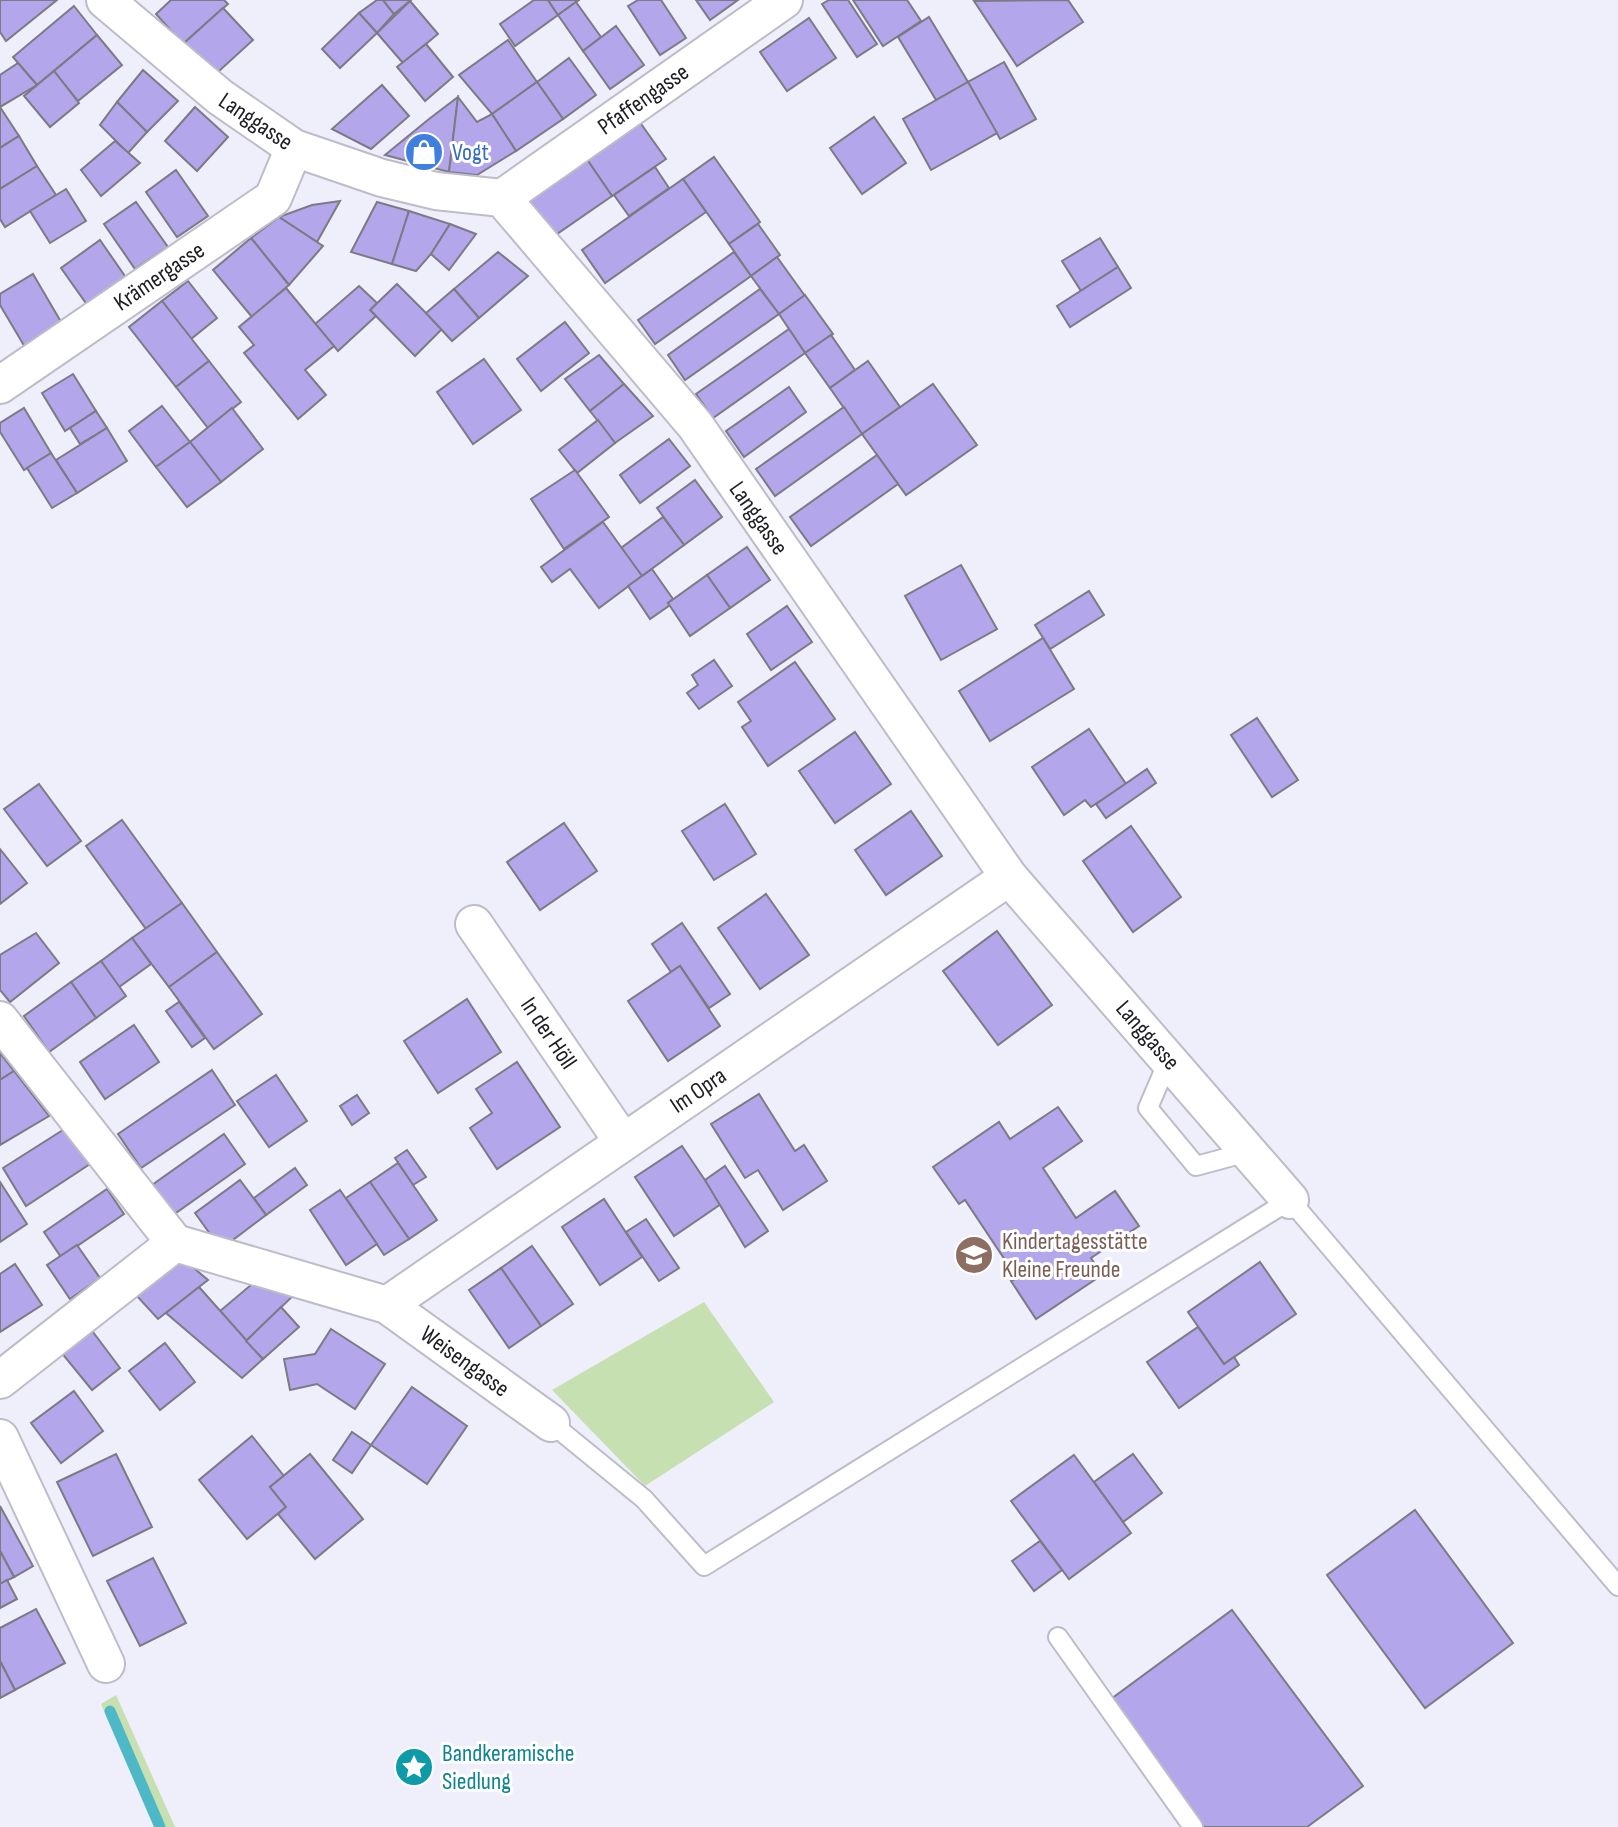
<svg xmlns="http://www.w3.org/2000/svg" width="1618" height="1827" font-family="'Sofia Sans Condensed',sans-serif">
  <rect width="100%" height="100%" fill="#efeefb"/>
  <g fill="#c7e0b1">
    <polygon points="704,1302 774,1402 645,1486 552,1390"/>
    <polygon points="116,1695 175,1827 154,1827 101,1704"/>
  </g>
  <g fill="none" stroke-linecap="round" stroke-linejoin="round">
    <polyline stroke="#4eb9c6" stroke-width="11" points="110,1711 160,1827"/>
  </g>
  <g fill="#b3a6eb" stroke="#7c7a85" stroke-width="2">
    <polygon points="0,0 57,0 6,41 0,32"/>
    <polygon points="171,0 224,0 228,4 183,44 156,14"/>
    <polygon points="377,0 383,0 394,14 377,33 359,13"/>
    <polygon points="383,0 411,0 394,14"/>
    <polygon points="534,0 548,0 558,15 515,46 500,24"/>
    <polygon points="548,0 579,0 558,15"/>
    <polygon points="638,0 661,0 686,38 660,55 628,6"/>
    <polygon points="696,0 738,0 710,20"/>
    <polygon points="829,0 848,0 877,44 857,57 822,4"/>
    <polygon points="853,0 907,0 921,21 883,46"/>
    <polygon points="1068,0 1083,22 1017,66 974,1"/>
    <polygon points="410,1 438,34 403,63 377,33"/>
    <polygon points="576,2 601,37 583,51 558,15"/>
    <polygon points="74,6 97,35 37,85 13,57"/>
    <polygon points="223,8 253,40 218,72 183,44"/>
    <polygon points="359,13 377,33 340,68 322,49"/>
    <polygon points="929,17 968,82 936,100 898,37"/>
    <polygon points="809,18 836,58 787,91 760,52"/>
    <polygon points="616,26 644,65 610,89 583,51"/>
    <polygon points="97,35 122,65 78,101 54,71"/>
    <polygon points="508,40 537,82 492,114 459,75"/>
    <polygon points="426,44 453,77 425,101 397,67"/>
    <polygon points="569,58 596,95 563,119 537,82"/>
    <polygon points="1004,62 1036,119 1000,139 968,82"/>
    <polygon points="18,63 37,85 0,107 0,75"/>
    <polygon points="143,70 178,101 147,132 117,102"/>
    <polygon points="54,71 79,103 50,127 24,96"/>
    <polygon points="537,82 563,119 516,151 492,114"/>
    <polygon points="968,82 997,133 931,170 903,119"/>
    <polygon points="382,85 409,116 371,149 332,129"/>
    <polygon points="458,97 449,172 385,155 429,119"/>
    <polygon points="458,97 477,122 492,114 516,151 477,175 449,172"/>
    <polygon points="117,102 147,132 128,153 100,125"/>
    <polygon points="0,107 19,136 0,148"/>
    <polygon points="195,107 228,137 197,171 165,141"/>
    <polygon points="874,117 906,163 862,194 830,148"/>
    <polygon points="639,121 666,159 612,196 586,158"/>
    <polygon points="19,136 37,166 0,189 0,148"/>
    <polygon points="115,141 140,163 101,196 81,170"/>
    <polygon points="714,157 760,222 729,244 683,179"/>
    <polygon points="586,158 612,196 554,236 527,198"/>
    <polygon points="37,166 56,195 5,227 0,219 0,189"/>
    <polygon points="655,167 669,188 629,216 614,195"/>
    <polygon points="176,170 208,216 177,237 146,192"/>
    <polygon points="683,179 706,212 605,283 582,250"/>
    <polygon points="66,189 86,221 50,243 30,211"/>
    <polygon points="340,201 317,242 279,217 312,205"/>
    <polygon points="136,202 168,247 135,269 104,224"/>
    <polygon points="377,202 409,211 392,264 351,252"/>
    <polygon points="409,211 450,224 431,254 416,271 392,264"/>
    <polygon points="279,217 323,246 289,285 251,238"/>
    <polygon points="450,224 476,234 449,270 431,254"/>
    <polygon points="758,224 780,255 751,276 729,244"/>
    <polygon points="251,238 289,285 252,317 213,270"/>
    <polygon points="1100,238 1118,267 1081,291 1062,261"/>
    <polygon points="100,240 127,279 88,306 61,268"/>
    <polygon points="498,252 528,276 479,318 454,289"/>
    <polygon points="734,252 751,276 655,344 638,320"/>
    <polygon points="777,257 805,296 779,314 751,276"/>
    <polygon points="1118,267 1131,288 1070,327 1057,306"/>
    <polygon points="33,274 64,327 26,349 0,305 0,294"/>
    <polygon points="188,281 217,318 191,339 162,301"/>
    <polygon points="397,284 442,329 415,356 370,310"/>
    <polygon points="359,286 377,303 370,310 376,316 338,351 315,324"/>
    <polygon points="286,288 334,346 305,370 326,395 298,419 244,353 254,345 239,327"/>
    <polygon points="454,289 479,318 452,341 426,313"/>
    <polygon points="760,289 779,314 685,380 668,355"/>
    <polygon points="805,295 833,334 805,353 779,314"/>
    <polygon points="162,301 209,361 176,387 129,327"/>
    <polygon points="565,322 589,353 541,391 517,359"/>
    <polygon points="789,329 805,353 713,418 696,394"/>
    <polygon points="831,335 855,370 830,388 805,353"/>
    <polygon points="599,355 624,384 590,411 565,379"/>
    <polygon points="484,359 521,410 473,444 437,392"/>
    <polygon points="209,361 241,402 208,428 176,387"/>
    <polygon points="868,361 900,407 862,434 830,388"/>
    <polygon points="73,374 96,411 65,431 42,393"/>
    <polygon points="624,384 653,416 615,443 590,411"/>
    <polygon points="933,384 977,445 906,495 862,434"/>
    <polygon points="789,387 806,412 744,457 726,431"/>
    <polygon points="162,406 190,442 156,467 129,431"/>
    <polygon points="844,407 862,434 775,496 756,469"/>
    <polygon points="24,408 51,453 24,470 0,432 0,423"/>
    <polygon points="232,408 263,449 221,482 190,442"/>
    <polygon points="96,411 107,428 80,444 70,428"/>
    <polygon points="598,420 615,443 577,473 559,450"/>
    <polygon points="107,428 127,461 77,493 56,460"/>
    <polygon points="669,439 690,466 640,503 620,475"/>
    <polygon points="190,442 221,482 187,507 156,467"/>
    <polygon points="51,453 77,493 52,508 27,468"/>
    <polygon points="877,455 898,484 811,546 790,517"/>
    <polygon points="575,470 609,517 564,549 531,499"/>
    <polygon points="695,480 722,517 684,545 657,508"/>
    <polygon points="663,517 684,545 642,576 621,548"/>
    <polygon points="603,522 642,576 599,608 570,569 552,582 541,567"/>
    <polygon points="747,547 770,580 730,608 707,575"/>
    <polygon points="961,565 997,629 941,660 905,596"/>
    <polygon points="652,569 673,599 668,603 670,605 650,619 628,586"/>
    <polygon points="707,575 730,608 690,636 668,603"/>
    <polygon points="1089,591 1104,615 1050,649 1035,625"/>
    <polygon points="787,606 812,642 771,670 747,634"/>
    <polygon points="1043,638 1074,689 990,741 959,691"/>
    <polygon points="714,660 732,686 699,709 687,693 698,685 692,675"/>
    <polygon points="795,662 835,719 768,766 742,727 751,721 738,702"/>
    <polygon points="1257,718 1298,780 1272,797 1231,735"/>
    <polygon points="1089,729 1126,784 1091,807 1085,800 1064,815 1032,767"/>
    <polygon points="855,732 891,784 835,823 799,771"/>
    <polygon points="1147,769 1156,783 1106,818 1096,804"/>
    <polygon points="39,784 81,841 47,866 4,809"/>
    <polygon points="725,804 756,854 714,880 682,831"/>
    <polygon points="911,811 942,856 886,895 855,850"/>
    <polygon points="122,820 182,903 146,929 86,846"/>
    <polygon points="564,823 597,871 540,910 507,862"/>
    <polygon points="1131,826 1181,897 1133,932 1083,861"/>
    <polygon points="0,849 27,883 0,904"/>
    <polygon points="766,894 809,955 760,989 718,928"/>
    <polygon points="182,903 217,952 169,987 132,938"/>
    <polygon points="682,923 730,994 709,1008 680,966 671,972 652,944"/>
    <polygon points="997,931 1052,1005 998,1045 943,971"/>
    <polygon points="36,933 59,963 10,1002 0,990 0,955"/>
    <polygon points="132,938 151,964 119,987 101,961"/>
    <polygon points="217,952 262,1014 214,1049 169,987"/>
    <polygon points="101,961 126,996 96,1018 71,982"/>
    <polygon points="680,966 720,1026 668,1061 628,1001"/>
    <polygon points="71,982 96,1018 49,1052 24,1016"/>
    <polygon points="467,999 501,1052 438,1093 404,1041"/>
    <polygon points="179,1002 205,1038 192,1047 166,1011"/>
    <polygon points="134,1025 159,1062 105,1099 80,1062"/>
    <polygon points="0,1053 14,1071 0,1080"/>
    <polygon points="517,1062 560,1127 497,1169 470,1128 492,1113 476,1089"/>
    <polygon points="212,1070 235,1105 141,1168 118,1134"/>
    <polygon points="14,1071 49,1116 0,1145 0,1080"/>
    <polygon points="276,1075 307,1121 269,1147 237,1101"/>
    <polygon points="759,1094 795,1151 804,1145 827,1181 783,1210 758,1170 745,1178 711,1124"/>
    <polygon points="357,1095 369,1113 352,1125 340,1106"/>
    <polygon points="1058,1107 1082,1141 1043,1168 1076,1218 1115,1191 1139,1226 1091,1258 1102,1275 1036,1319 1011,1281 1017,1278 965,1200 959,1204 933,1167 999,1122 1010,1139"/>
    <polygon points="66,1128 90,1164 26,1206 3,1168"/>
    <polygon points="224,1134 245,1164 173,1215 152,1185"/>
    <polygon points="682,1146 721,1204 674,1236 635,1177"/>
    <polygon points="407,1150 426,1177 413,1185 395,1158"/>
    <polygon points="398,1163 437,1220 409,1239 370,1182"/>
    <polygon points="725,1166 768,1231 745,1247 705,1180"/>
    <polygon points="295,1168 307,1185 266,1215 254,1198"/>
    <polygon points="240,1180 266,1215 221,1249 195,1213"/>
    <polygon points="0,1182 27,1224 0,1242"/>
    <polygon points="370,1182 409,1239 384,1255 346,1198"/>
    <polygon points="107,1189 124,1214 61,1257 44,1232"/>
    <polygon points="340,1190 377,1244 346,1265 310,1210"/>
    <polygon points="604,1199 642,1257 600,1285 562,1227"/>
    <polygon points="646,1219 679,1268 659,1281 626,1232"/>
    <polygon points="77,1245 100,1278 70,1299 47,1265"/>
    <polygon points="532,1246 573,1304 541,1326 501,1268"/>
    <polygon points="183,1259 208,1280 158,1319 135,1294"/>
    <polygon points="1260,1262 1296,1314 1224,1364 1188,1312"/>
    <polygon points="15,1264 42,1305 0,1332 0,1274"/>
    <polygon points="501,1268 541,1326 509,1348 469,1290"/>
    <polygon points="258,1279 297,1292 246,1341 220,1311"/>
    <polygon points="199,1287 263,1359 242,1378 166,1313"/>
    <polygon points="281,1307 299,1327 263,1359 246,1341"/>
    <polygon points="1198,1327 1224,1364 1234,1357 1239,1365 1179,1408 1147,1362"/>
    <polygon points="90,1328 120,1368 92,1390 60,1351"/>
    <polygon points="331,1329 385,1364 355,1409 317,1384 290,1390 284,1359 315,1354"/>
    <polygon points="165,1343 195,1382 160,1410 129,1371"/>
    <polygon points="412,1387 467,1426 427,1484 371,1445"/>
    <polygon points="74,1391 103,1431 61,1463 31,1423"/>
    <polygon points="352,1432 371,1445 352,1473 333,1460"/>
    <polygon points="252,1436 284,1476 270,1487 286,1507 247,1539 199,1480"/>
    <polygon points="116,1454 152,1527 93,1556 57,1482"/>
    <polygon points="310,1454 363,1519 315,1559 278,1514 286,1507 270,1487"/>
    <polygon points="1133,1454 1162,1493 1123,1522 1094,1482"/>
    <polygon points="1074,1455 1131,1533 1069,1579 1011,1501"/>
    <polygon points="0,1506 33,1566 14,1577 0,1551"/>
    <polygon points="1415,1510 1513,1643 1425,1708 1327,1575"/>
    <polygon points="1040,1541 1062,1570 1034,1591 1012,1561"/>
    <polygon points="0,1551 14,1577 0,1584"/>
    <polygon points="153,1558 186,1623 140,1646 107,1581"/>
    <polygon points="7,1580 17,1599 0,1608 0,1584"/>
    <polygon points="36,1609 65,1663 15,1690 0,1661 0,1628"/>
    <polygon points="1232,1610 1363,1786 1307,1827 1204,1827 1111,1699"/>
    <polygon points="0,1661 15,1690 0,1698"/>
  </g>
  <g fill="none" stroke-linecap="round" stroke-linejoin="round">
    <defs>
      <g id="service">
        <polyline points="1169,1059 1148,1108 1196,1166 1248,1152"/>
        <polyline points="551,1423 644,1499 704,1566 1290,1200 1618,1586"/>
        <polyline points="1058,1637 1193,1827"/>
      </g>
      <g id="minor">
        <polyline points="105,0 220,97 294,148 382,178 436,191 502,198 695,425 1009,877 1290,1200"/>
        <polyline points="502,198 784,0"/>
        <polyline points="0,385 273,198 294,148"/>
        <polyline points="474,924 623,1142"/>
        <polyline points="0,1020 175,1243 387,1305 551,1423"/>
        <polyline points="387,1305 1009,877"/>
        <polyline points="0,1380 175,1243"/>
        <polyline points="0,1438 106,1664"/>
      </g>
    </defs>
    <use href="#service" stroke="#bdbcc8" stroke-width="22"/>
    <use href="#minor" stroke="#bdbcc8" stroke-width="40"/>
    <use href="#service" stroke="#fff" stroke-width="18"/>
    <use href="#minor" stroke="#fff" stroke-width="36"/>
  </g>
  <defs>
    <symbol id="shop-disc" viewBox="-11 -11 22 22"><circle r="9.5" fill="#3f7fe0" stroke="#fff"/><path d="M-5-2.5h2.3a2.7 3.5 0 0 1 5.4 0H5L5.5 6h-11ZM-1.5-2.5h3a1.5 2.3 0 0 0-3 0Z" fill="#fff"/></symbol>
    <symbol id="school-disc" viewBox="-11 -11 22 22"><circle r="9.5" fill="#8d6e63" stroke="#fff"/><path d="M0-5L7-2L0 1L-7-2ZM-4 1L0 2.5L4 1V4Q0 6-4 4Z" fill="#fff"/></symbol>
    <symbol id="sight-disc" viewBox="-11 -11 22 22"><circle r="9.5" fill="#0f9aa8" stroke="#fff"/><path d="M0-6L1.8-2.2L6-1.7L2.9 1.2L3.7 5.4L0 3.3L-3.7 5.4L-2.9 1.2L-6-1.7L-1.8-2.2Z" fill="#fff"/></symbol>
  </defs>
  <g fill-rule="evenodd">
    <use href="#shop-disc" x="402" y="130" width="44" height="44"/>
    <use href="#school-disc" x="952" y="1233" width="44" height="44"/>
    <use href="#sight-disc" x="392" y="1745" width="44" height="44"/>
  </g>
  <g text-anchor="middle" stroke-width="6" stroke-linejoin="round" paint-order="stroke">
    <g font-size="24" fill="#1e1d22" stroke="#fff">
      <text transform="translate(643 99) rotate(-35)" y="8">Pfaffengasse</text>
      <text transform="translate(256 121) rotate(34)" y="8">Langgasse</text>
      <text transform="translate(159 276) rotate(-34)" y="8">Krämergasse</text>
      <text transform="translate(759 518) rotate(55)" y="8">Langgasse</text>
      <text transform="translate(549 1033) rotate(56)" y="8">In der Höll</text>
      <text transform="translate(1148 1035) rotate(49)" y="8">Langgasse</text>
      <text transform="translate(698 1090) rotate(-34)" y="8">Im Opra</text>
      <text transform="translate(465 1361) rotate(36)" y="8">Weisengasse</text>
    </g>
    <g font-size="24" fill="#366cbe" stroke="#fff" text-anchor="start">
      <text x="452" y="160">Vogt</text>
    </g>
    <g font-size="24" fill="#785e54" stroke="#fff" text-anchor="start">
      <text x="1002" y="1249">Kindertagesstätte<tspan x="1002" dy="28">Kleine Freunde</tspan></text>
    </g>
    <g font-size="24" fill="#0d838f" stroke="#fff" text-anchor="start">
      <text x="442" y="1761">Bandkeramische<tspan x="442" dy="28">Siedlung</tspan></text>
    </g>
  </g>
</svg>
